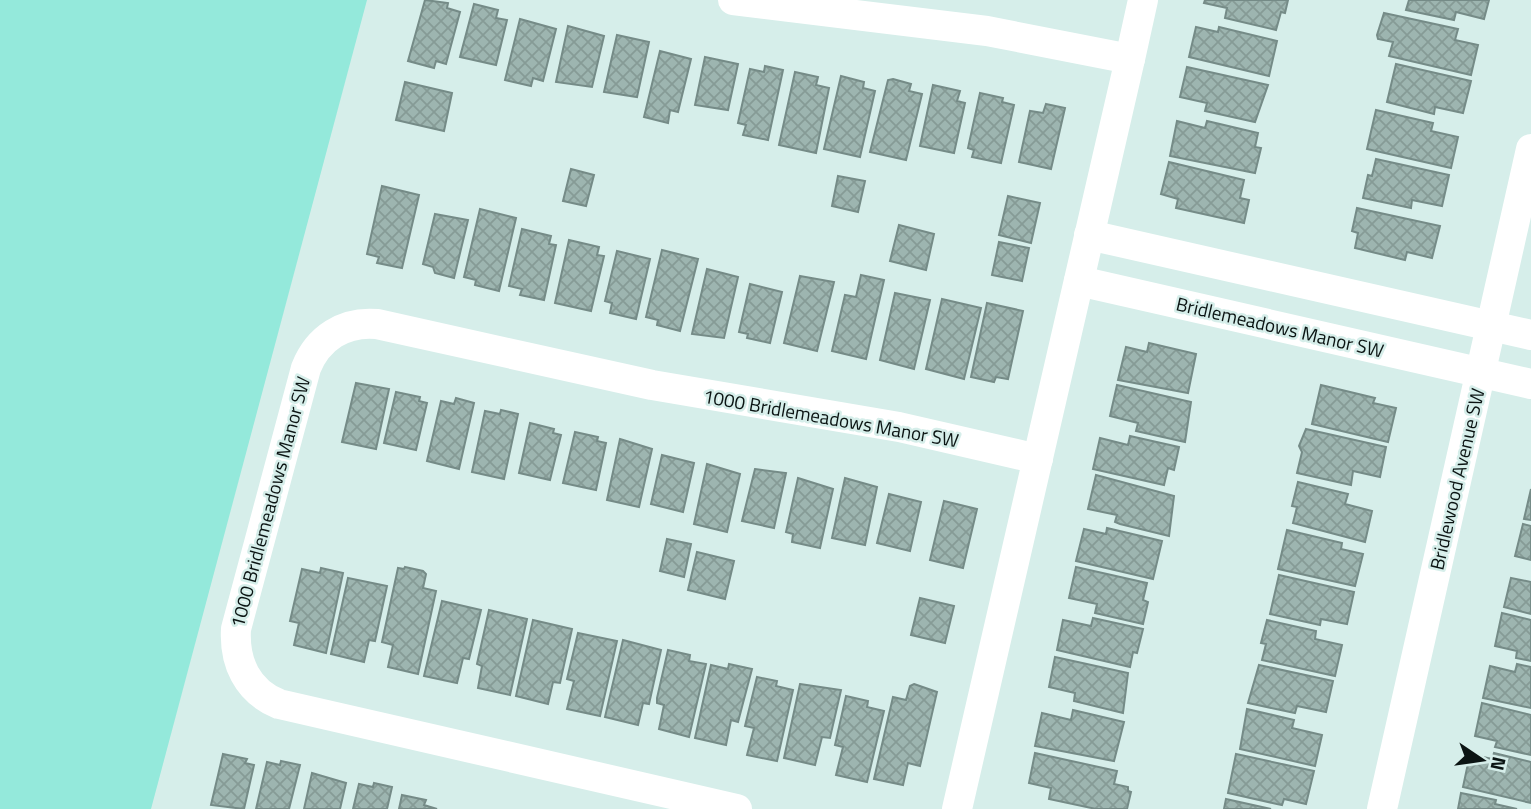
<svg xmlns="http://www.w3.org/2000/svg" width="1531" height="809" font-family="'Titillium Web',sans-serif">
  <defs>
    <pattern id="building-cross-hatch" width="8" height="8" patternUnits="userSpaceOnUse" patternTransform="scale(1.75)"><rect width="8" height="8" fill="#9db5b0"/><path d="M0 0l8 8M0 8l8-8" fill="none" stroke="#869b96"/></pattern>
  </defs>
  <rect width="100%" height="100%" fill="#d6eeea"/>
  <polygon fill="#94e9db" points="0,0 367,0 151,809 0,809"/>
  <g fill="url(#building-cross-hatch)" stroke="#758b87" stroke-width="2">
    <polygon points="425,0 448,3 447,8 460,12 446,64 436,61 434,68 408,61"/>
    <polygon points="1205,0 1288,0 1285,13 1281,12 1276,30 1225,18 1227,8 1204,3"/>
    <polygon points="1409,0 1489,0 1484,19 1456,12 1454,20 1406,10"/>
    <polygon points="474,4 498,10 496,18 507,20 496,65 460,57"/>
    <polygon points="1384,13 1458,29 1455,40 1478,45 1471,75 1389,56 1393,42 1378,39 1377,35"/>
    <polygon points="520,19 556,29 543,81 533,78 531,86 505,80"/>
    <polygon points="568,26 604,36 592,87 556,82"/>
    <polygon points="1196,27 1218,32 1219,27 1277,41 1269,76 1189,57"/>
    <polygon points="617,35 649,42 637,97 604,92"/>
    <polygon points="660,51 691,59 678,112 670,110 668,123 644,117"/>
    <polygon points="705,57 738,64 728,110 695,105"/>
    <polygon points="1396,64 1471,81 1463,113 1435,107 1434,114 1387,102"/>
    <polygon points="765,66 783,70 768,140 743,135 746,125 738,123 750,69 764,72"/>
    <polygon points="1187,67 1268,85 1255,122 1205,111 1207,103 1180,97"/>
    <polygon points="795,72 818,77 816,85 829,88 816,153 779,145"/>
    <polygon points="841,76 864,82 863,88 875,91 860,157 824,149"/>
    <polygon points="893,79 911,84 909,91 922,94 906,160 870,152 888,80"/>
    <polygon points="405,82 452,93 444,131 396,120"/>
    <polygon points="933,85 960,91 957,101 965,103 954,153 920,146"/>
    <polygon points="980,93 1003,98 1002,102 1014,105 1001,163 972,157 974,150 968,148"/>
    <polygon points="1046,104 1065,108 1051,169 1019,162 1030,111 1043,113"/>
    <polygon points="1376,110 1433,123 1431,131 1458,137 1451,168 1367,149"/>
    <polygon points="1177,121 1205,128 1207,121 1258,133 1255,147 1261,148 1255,173 1170,156"/>
    <polygon points="1376,159 1449,175 1442,206 1412,200 1411,208 1363,198 1368,175 1372,176"/>
    <polygon points="1169,162 1244,180 1240,198 1249,200 1244,223 1176,208 1178,199 1161,194"/>
    <polygon points="571,169 594,175 586,206 563,201"/>
    <polygon points="838,176 865,181 858,212 832,206"/>
    <polygon points="382,186 419,195 402,268 377,263 379,257 367,254"/>
    <polygon points="1008,196 1040,203 1031,243 999,235"/>
    <polygon points="1357,208 1440,226 1432,258 1407,252 1405,260 1355,248 1358,233 1352,231"/>
    <polygon points="480,209 516,218 499,291 475,285 476,280 464,277"/>
    <polygon points="435,214 468,220 454,278 435,273 433,267 423,264"/>
    <polygon points="899,225 934,234 926,270 890,261"/>
    <polygon points="522,229 551,236 549,244 556,245 544,300 520,295 522,289 509,286"/>
    <polygon points="569,240 599,247 597,255 604,256 591,311 555,303"/>
    <polygon points="999,242 1029,248 1022,281 992,275"/>
    <polygon points="662,250 698,259 680,331 657,325 658,320 646,317"/>
    <polygon points="617,251 650,259 636,319 610,313 612,303 605,301"/>
    <polygon points="707,269 738,277 724,338 692,334"/>
    <polygon points="861,275 884,280 866,359 832,351 845,295 856,297"/>
    <polygon points="800,276 834,282 817,351 784,343"/>
    <polygon points="750,284 782,292 770,343 747,338 748,334 739,332"/>
    <polygon points="895,293 930,300 914,369 880,360"/>
    <polygon points="942,299 981,308 964,379 926,369"/>
    <polygon points="987,303 1023,311 1008,379 996,377 994,382 971,377"/>
    <polygon points="1149,343 1196,354 1188,393 1118,380 1126,347 1147,352"/>
    <polygon points="356,383 389,389 376,449 342,442"/>
    <polygon points="1117,385 1191,402 1185,442 1136,431 1138,423 1110,416"/>
    <polygon points="1321,385 1375,398 1373,403 1396,408 1388,442 1312,424"/>
    <polygon points="396,392 420,397 419,401 427,403 416,450 384,443"/>
    <polygon points="456,398 474,403 459,469 427,461 441,401 454,404"/>
    <polygon points="501,410 518,414 504,479 472,472 485,411 500,414"/>
    <polygon points="530,423 554,429 553,433 561,435 550,480 519,473"/>
    <polygon points="1306,429 1386,447 1380,477 1353,471 1351,485 1297,473 1302,452 1299,446"/>
    <polygon points="575,432 598,437 597,441 606,443 596,490 563,483"/>
    <polygon points="1130,436 1179,447 1174,470 1168,468 1164,485 1093,469 1100,438 1128,445"/>
    <polygon points="620,439 652,449 639,507 607,500"/>
    <polygon points="662,455 694,463 683,512 651,504"/>
    <polygon points="707,464 740,474 727,532 694,524"/>
    <polygon points="755,469 786,473 774,528 742,521"/>
    <polygon points="1096,475 1174,496 1169,536 1120,524 1115,522 1117,515 1088,509"/>
    <polygon points="798,478 833,489 820,548 792,542 793,534 786,532"/>
    <polygon points="845,478 877,487 865,545 832,538"/>
    <polygon points="1298,482 1348,494 1345,504 1372,511 1365,542 1293,523 1297,507 1292,506"/>
    <polygon points="1531,489 1531,520 1524,519"/>
    <polygon points="889,494 921,502 910,551 877,543"/>
    <polygon points="944,501 977,509 963,568 930,560"/>
    <polygon points="1523,524 1531,526 1531,560 1515,556"/>
    <polygon points="1107,528 1162,541 1153,579 1076,561 1084,529 1106,534"/>
    <polygon points="1287,530 1342,543 1341,549 1363,554 1355,586 1278,569"/>
    <polygon points="667,539 691,544 684,577 660,571"/>
    <polygon points="697,552 734,561 725,599 688,590"/>
    <polygon points="405,567 423,571 426,574 423,588 436,591 418,674 388,667 393,645 382,642 398,568 404,569"/>
    <polygon points="1076,567 1147,583 1143,600 1148,602 1143,624 1095,613 1097,604 1069,598"/>
    <polygon points="321,568 343,573 326,653 294,645 299,623 290,621 302,569 320,573"/>
    <polygon points="1279,575 1354,592 1347,624 1321,619 1320,625 1270,614"/>
    <polygon points="348,578 387,586 375,641 369,640 364,662 331,654"/>
    <polygon points="1511,578 1531,582 1531,614 1504,607"/>
    <polygon points="920,598 954,606 945,643 911,635"/>
    <polygon points="442,601 481,610 469,659 463,658 457,683 424,676"/>
    <polygon points="489,610 527,619 510,695 478,688 482,666 477,664"/>
    <polygon points="1502,613 1531,620 1531,661 1516,658 1517,651 1495,646"/>
    <polygon points="1093,618 1143,629 1137,653 1133,652 1130,667 1057,650 1063,620 1091,626"/>
    <polygon points="533,620 572,629 560,683 553,682 548,704 516,696"/>
    <polygon points="1267,620 1316,631 1315,639 1342,645 1335,676 1262,660 1266,644 1261,643"/>
    <polygon points="578,633 617,641 600,716 567,709 574,681 567,679"/>
    <polygon points="623,640 661,650 649,704 643,703 638,725 605,717"/>
    <polygon points="668,650 690,655 689,661 706,664 689,737 659,729 664,705 657,703 657,698"/>
    <polygon points="1055,657 1128,673 1123,713 1074,701 1075,693 1049,687"/>
    <polygon points="729,664 752,669 738,722 731,720 726,745 695,738 711,665 728,669"/>
    <polygon points="1517,664 1531,667 1531,708 1483,698 1490,666 1515,672"/>
    <polygon points="1259,665 1333,681 1326,712 1297,706 1295,713 1248,703"/>
    <polygon points="757,677 777,681 776,686 793,690 777,761 747,755 754,728 745,726"/>
    <polygon points="800,684 841,690 830,738 822,737 815,765 784,758"/>
    <polygon points="914,684 937,692 920,766 908,763 903,785 874,779 893,697 906,700 910,686"/>
    <polygon points="846,696 868,701 867,707 884,711 867,782 836,775 843,747 835,745"/>
    <polygon points="1482,703 1531,715 1531,755 1495,747 1497,741 1475,736"/>
    <polygon points="1247,709 1294,720 1292,728 1322,735 1315,766 1240,749"/>
    <polygon points="1073,710 1124,722 1114,761 1035,746 1042,713 1071,720"/>
    <polygon points="1035,753 1117,771 1114,784 1128,787 1128,791 1131,792 1127,809 1096,809 1049,799 1051,788 1029,783"/>
    <polygon points="1494,753 1531,762 1531,803 1463,787 1470,754 1492,759"/>
    <polygon points="223,754 247,759 245,763 254,765 244,809 211,805"/>
    <polygon points="1236,754 1314,771 1306,804 1284,799 1282,805 1277,804 1228,793"/>
    <polygon points="281,761 300,765 289,809 256,809 267,762 280,765"/>
    <polygon points="312,773 346,783 340,809 304,809"/>
    <polygon points="374,783 392,787 387,809 353,809 359,784 373,787"/>
    <polygon points="1461,793 1496,800 1495,804 1517,809 1458,809"/>
    <polygon points="402,795 426,800 424,805 437,809 399,809"/>
    <polygon points="1226,799 1271,809 1224,809"/>
  </g>
  <g fill="none" stroke-linecap="round" stroke-linejoin="round">
    <g stroke="#fff" stroke-width="30">
      <polyline points="733,0 987,31 1130,59 1143,0"/>
      <polyline points="1089,235 1531,335"/>
      <polyline points="1079,281 1531,384"/>
      <path d="M737 809 279 704C247 691 234 662 236 629L306 368C318 338 344 321 377 324L652 385 899 427 1038 459"/>
      <polyline points="957,809 1130,59"/>
      <polyline points="1382,809 1531,149"/>
    </g>
  </g>
  <g text-anchor="middle" stroke-width="5" stroke-linejoin="round" paint-order="stroke">
    <g font-size="19" fill="#0b1413" stroke="#d6eeea">
      <text transform="translate(1280 327) rotate(13)" y="7">Bridlemeadows Manor SW</text>
      <text transform="translate(831 418) rotate(10)" y="7">1000 Bridlemeadows Manor SW</text>
      <text transform="translate(1457 479) rotate(-77)" y="7">Bridlewood Avenue SW</text>
      <text transform="translate(270 502) rotate(-75)" y="7">1000 Bridlemeadows Manor SW</text>
    </g>
  </g>
  <g transform="translate(1482 760) rotate(103)" stroke="#d6eeea" stroke-width="5" paint-order="stroke">
  <path d="M0-5L12 26L0 18L-12 26Z" fill="#0b1413"/>
  <text y="-10" font-size="19" font-weight="bold" text-anchor="middle" fill="#0b1413">N</text>
  </g>
</svg>
